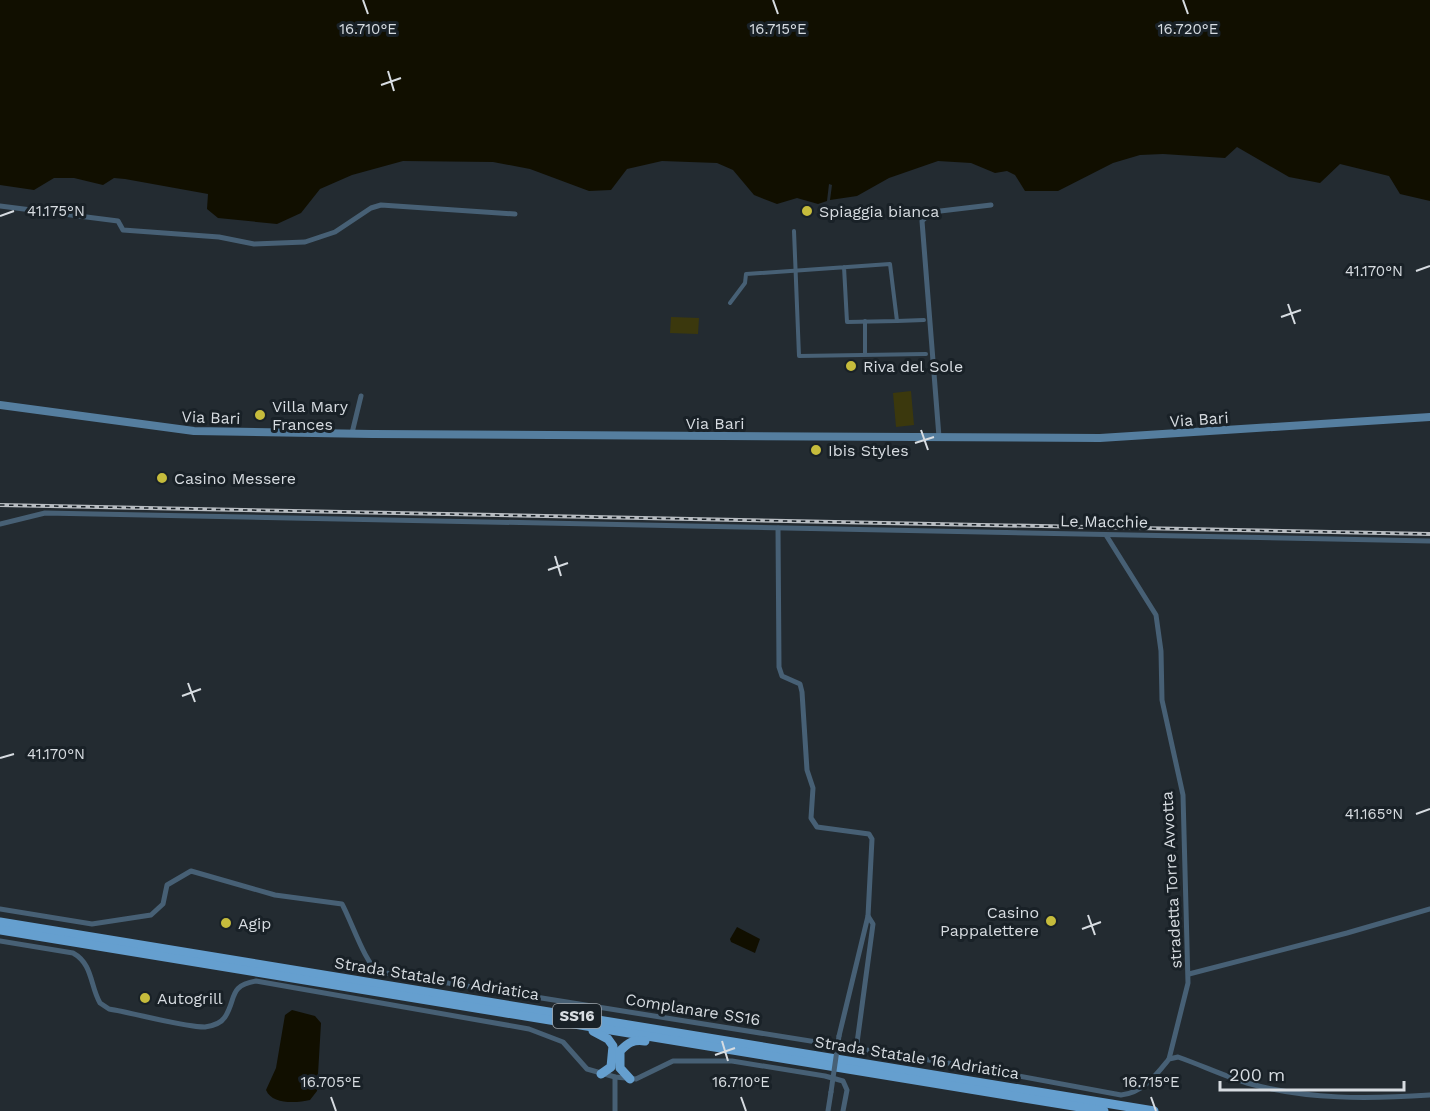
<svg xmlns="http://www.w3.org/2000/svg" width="1430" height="1111" font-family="'Work Sans',sans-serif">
  <rect width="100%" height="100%" fill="#232b31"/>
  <g fill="#3b380d">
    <polygon points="671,317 699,318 698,334 670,333"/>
    <polygon points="911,391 914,425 896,427 893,393"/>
  </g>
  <g fill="#110f00">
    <polygon points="0,0 1430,0 1430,201 1400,194 1389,176 1340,164 1320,183 1289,177 1237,147 1225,158 1163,154 1140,155 1113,163 1058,191 1025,191 1015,175 1007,171 995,173 971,163 938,161 889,178 857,196 830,200 832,185 829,184 827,201 818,204 797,198 777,204 754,195 733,170 717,163 662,161 627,169 611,190 589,191 530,169 493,162 403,161 352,175 320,189 301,213 277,224 218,218 207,209 208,194 125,179 114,178 103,185 74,178 54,178 34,190 0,185"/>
    <polygon points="737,927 760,939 755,953 731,942 730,939"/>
    <path d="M292 1010 315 1016 321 1023 317 1091 310 1100C297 1103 272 1105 266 1090L276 1068 285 1015Z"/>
  </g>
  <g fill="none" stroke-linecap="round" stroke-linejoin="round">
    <g stroke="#476075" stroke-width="4">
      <polyline points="794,231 799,356 926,354"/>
      <polyline points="730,303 745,283 746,274 890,264 897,321 847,322 844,267"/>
      <polyline points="865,321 865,354"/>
      <polyline points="897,321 924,320"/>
    </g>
    <g stroke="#476075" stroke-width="5">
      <polyline points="0,206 118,221 123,230 219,237 254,244 305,242 335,232 371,208 381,205 515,214"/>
      <polyline points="352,433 361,396"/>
      <polyline points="939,437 922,221 932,212 991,205"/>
      <polyline points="0,524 45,513 1430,541"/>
      <polyline points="778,528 779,667 782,676 800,684 802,692 807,770 813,788 811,818 817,827 869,834 872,839 868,916"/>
      <polyline points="1106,535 1156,615 1161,651 1162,700 1183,795 1188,983 1169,1059"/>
      <path d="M0 909 92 924 151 915 163 904 167 885 191 871 275 895 342 904C351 920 366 966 379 972L954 1064 1121 1095C1143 1093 1156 1075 1169 1059L1178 1057C1201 1065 1224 1076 1247 1083 1307 1100 1369 1099 1430 1095"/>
      <path d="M0 941 73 953C93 964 90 986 100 1003L109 1009C134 1013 183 1027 205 1027 212 1026 221 1023 225 1017 237 998 228 986 256 981L529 1029 563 1042 587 1069 615 1077 636 1079 673 1061H732L825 1076 843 1081 847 1090 843 1111"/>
      <polyline points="1189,974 1347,933 1430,909"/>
      <polyline points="839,1036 868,916 873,924 857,1043 851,1048"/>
      <polyline points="615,1077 615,1111"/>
      <polyline points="828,1111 831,1092"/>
    </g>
    <polyline stroke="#557e9f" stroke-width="8" points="0,405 194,431 372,434 1100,438 1430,417"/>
    <g stroke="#659fcf" stroke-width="9">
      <polyline points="0,922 1154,1111"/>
      <polyline points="0,930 1104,1111"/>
      <polyline points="593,1031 608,1039 613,1046 611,1067 601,1074"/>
      <path d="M630 1079 620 1068V1051C628 1043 633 1039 645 1041"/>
    </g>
    <defs>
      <polyline id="rail" points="0,505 1430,534"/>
    </defs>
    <use href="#rail" stroke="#b8bdc2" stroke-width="4"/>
    <use href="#rail" stroke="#192127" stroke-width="1.5" stroke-dasharray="4.5" stroke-linecap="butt"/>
    <polyline stroke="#476075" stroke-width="5" points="831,1092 839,1036"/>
  </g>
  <path fill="none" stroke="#d7dce1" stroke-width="2" d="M363 0 368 14M773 0 778 14M1183 0 1188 14M388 71 394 91M381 85 401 78M0 216 14 211M1416 271 1430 266M1288 304 1295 324M1281 317 1301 310M921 430 928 450M915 443 934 437M555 556 561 576M548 570 568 563M188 683 195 702M182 696 201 689M0 758 14 754M1416 814 1430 809M1088 915 1095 935M1082 929 1101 922M722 1041 728 1061M715 1055 735 1048M331 1097 336 1111M741 1097 746 1111M1151 1097 1156 1111"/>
  <g fill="#c6bc3c" stroke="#192127" stroke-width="2">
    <circle cx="807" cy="211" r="6"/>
    <circle cx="851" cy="366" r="6"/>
    <circle cx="260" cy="415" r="6"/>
    <circle cx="816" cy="450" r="6"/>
    <circle cx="162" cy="478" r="6"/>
    <circle cx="1051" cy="921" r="6"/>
    <circle cx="226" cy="923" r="6"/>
    <circle cx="145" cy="998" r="6"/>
  </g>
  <g text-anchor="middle" stroke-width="6" stroke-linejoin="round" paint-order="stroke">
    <rect fill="#192127" stroke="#9ea4a9" stroke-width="1.5" x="553" y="1004" width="48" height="24" rx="4.5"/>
    <g font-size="15" font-weight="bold" fill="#d7dce1">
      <text x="577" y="1021">SS16</text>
    </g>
    <g font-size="16" fill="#d7dce1" stroke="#192127" text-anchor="start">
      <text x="819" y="217">Spiaggia bianca</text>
      <text x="863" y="372">Riva del Sole</text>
      <text x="272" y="412">Villa Mary<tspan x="272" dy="18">Frances</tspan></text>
      <text x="828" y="456">Ibis Styles</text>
      <text x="174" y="484">Casino Messere</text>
      <text x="1039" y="918" text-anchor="end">Casino<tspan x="1039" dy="18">Pappalettere</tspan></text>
      <text x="238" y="929">Agip</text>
      <text x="157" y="1004">Autogrill</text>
    </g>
    <g font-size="16" fill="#d7dce1" stroke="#192127">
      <text transform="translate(211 417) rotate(2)" y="6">Via Bari</text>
      <text transform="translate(1199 419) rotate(-4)" y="6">Via Bari</text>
      <text x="715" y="429">Via Bari</text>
      <text transform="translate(1104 521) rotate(1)" y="6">Le Macchie</text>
      <text transform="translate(1171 880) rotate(-93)" y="6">stradetta Torre Avvotta</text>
      <text transform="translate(437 978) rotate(9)" y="6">Strada Statale 16 Adriatica</text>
      <text transform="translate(693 1009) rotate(9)" y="6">Complanare SS16</text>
      <text transform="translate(917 1057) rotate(9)" y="6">Strada Statale 16 Adriatica</text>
    </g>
  </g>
  <g font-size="15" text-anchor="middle" fill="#d7dce1" stroke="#192127" stroke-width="6" stroke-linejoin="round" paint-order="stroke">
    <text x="368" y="34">16.710°E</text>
    <text x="778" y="34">16.715°E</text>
    <text x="1188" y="34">16.720°E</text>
    <text x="56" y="216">41.175°N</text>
    <text x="1374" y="276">41.170°N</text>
    <text x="56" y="759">41.170°N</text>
    <text x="1374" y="819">41.165°N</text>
    <text x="331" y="1087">16.705°E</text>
    <text x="741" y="1087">16.710°E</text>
    <text x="1151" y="1087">16.715°E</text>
  </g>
  <path d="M1220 1081v9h184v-9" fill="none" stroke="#d7dce1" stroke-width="3"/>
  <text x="1229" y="1081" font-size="18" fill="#d7dce1" stroke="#192127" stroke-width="4.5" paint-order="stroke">200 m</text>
</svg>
